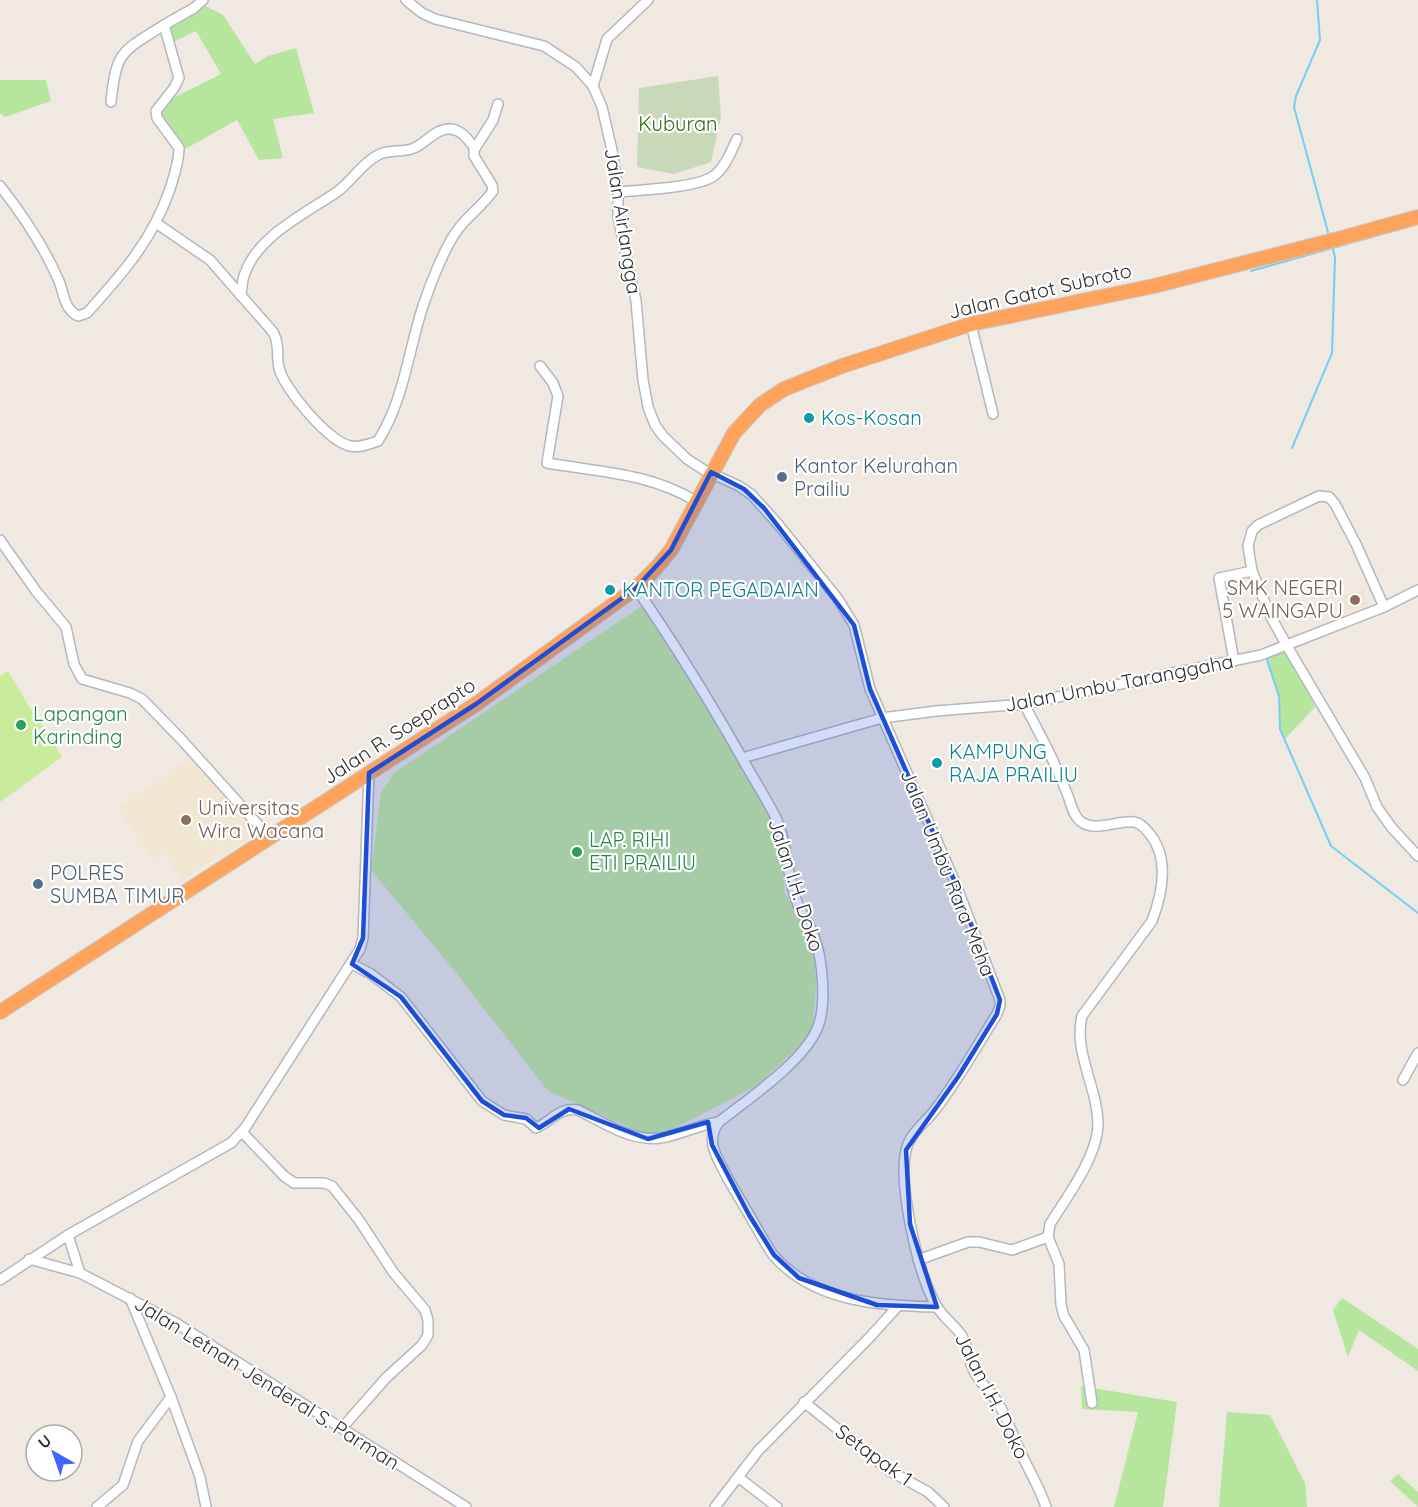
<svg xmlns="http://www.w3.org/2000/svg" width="1418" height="1507" font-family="Quicksand,sans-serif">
  <rect width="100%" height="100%" fill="#efe9e1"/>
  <g fill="#f0e6d1">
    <polygon points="1363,588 1369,603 1345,612 1340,598"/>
    <polygon points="193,756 257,833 182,880 163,853 153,860 118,808"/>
  </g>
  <g fill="#b6e59e">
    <polygon points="199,3 223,15 255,64 268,56 296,48 314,113 273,119 283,158 259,160 237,120 178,153 155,117 157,106 221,74 196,31 173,42 170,27 194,11"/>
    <polygon points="0,80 46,80 51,101 5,117 0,113"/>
    <polygon points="1285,646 1315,707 1284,740 1280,729 1279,696 1265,654"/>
    <polygon points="1342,1298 1418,1349 1418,1371 1359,1330 1348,1357 1333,1310"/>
    <polygon points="1081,1386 1177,1402 1163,1507 1114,1507 1138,1412 1082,1409"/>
    <polygon points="1227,1412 1270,1415 1305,1483 1307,1507 1219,1507"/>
    <polygon points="1398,1474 1418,1492 1418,1507 1390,1481"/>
  </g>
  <polygon fill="#c8d9b8" points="718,76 721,117 711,162 674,174 637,167 639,88"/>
  <g fill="#c9ec9a">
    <polygon points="642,606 703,702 760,797 779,834 785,893 804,928 814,943 816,984 813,1028 804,1041 758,1085 664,1134 644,1134 548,1091 453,969 371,870 381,793 394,773"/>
    <polygon points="8,671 30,708 54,743 62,757 0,802 0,676"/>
  </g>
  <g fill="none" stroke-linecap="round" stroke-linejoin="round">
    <g stroke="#75cff0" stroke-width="2">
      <polyline points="1317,0 1320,40 1296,96 1294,107 1329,236"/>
      <polyline points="1251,271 1418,224"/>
      <polyline points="1292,448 1332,353 1335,257 1332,245"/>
      <polyline points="1266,657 1279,696 1280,729 1331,846 1418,913"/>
    </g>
    <defs>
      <g id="minor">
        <polyline points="406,0 422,13 435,19 544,46 576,67 593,86"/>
        <path d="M648 0 607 39 593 86 602 107 612 150 618 192V217L636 301 643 380 648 407 655 425 663 436 687 459 704 470 739 486 752 495 777 523 838 599 854 625 870 689 955 882 1000 1000V1006L997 1014C977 1046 958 1080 935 1110 925 1123 910 1133 906 1150 898 1184 918 1275 936 1305 942 1317 955 1325 962 1336 969 1347 968 1360 974 1371 980 1383 991 1392 998 1403 1008 1419 1013 1437 1021 1453 1029 1471 1040 1488 1046 1507"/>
        <path d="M111 102C116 50 122 52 164 25"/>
        <path d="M0 186C23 215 44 247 59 281 64 294 64 309 78 316L87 313C122 274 152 241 170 189 174 176 179 162 179 148L157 118 156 111 174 88 179 78 164 25 194 8 203 0"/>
        <path d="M618 192C639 190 700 188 715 175 726 166 731 151 737 139"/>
        <path d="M156 223 210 260 273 332C280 344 276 355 279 368 284 389 329 442 350 446 360 448 369 444 378 441 405 398 408 350 424 303 431 282 446 244 459 228 469 215 483 205 493 191L492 185 474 156V150L493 120 498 104"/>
        <path d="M241 296C242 288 242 280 245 273 258 236 306 213 337 192 352 181 362 163 378 155 389 149 403 153 414 148 426 143 436 128 450 129 461 129 468 140 475 148"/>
        <polyline points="971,324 993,414"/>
        <path d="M540 366 553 383 558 396 547 463C599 472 651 473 697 502"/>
        <polyline points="0,540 36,591 66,627 74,664 82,679 130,693 142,699 181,739 270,838"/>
        <path d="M636 588C674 643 709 700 742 758 753 778 766 798 776 818 788 844 786 875 797 902 801 913 809 923 813 934 823 957 827 1007 817 1029 802 1063 748 1099 719 1122 704 1142 718 1158 727 1177 736 1193 746 1209 755 1225 761 1235 767 1247 774 1256 814 1302 880 1306 937 1307"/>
        <polyline points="1384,607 1356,544 1335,504 1329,497 1319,496 1258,525 1252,531 1248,546 1252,571 1271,617 1287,646 1365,778 1377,807 1392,828 1418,856"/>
        <polyline points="1234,661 1219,578 1252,571"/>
        <path d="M1024 704C1040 734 1056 764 1068 796 1071 804 1073 815 1080 821 1095 833 1117 820 1134 822 1140 823 1145 828 1149 833 1170 858 1163 892 1152 921L1082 1016C1073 1052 1098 1088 1098 1125 1097 1157 1067 1197 1050 1224L1048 1237 1059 1264 1061 1305 1064 1316 1084 1350 1092 1403"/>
        <polyline points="742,758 882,718 936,711 1024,704 1261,655 1384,607 1418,590"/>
        <path d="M352 964 371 974 401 997 482 1101 504 1115 526 1119 536 1128C552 1121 558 1107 578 1110 603 1122 631 1142 660 1138 680 1135 698 1125 719 1122"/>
        <polyline points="1403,1080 1418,1053"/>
        <polyline points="242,1132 284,1176 294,1183 324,1183 332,1186 359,1220 393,1272 425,1310 428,1320 428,1335 422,1345 386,1378 342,1428"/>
        <polyline points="68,1235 80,1273"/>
        <polyline points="29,1259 80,1273 176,1323 466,1507"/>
        <polyline points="918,1260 968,1242 979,1242 1012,1250 1048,1237"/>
        <polyline points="0,1280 68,1235 231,1143 245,1128 360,949 363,938 369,773"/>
        <polyline points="130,1298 171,1397 200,1477 206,1507"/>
        <polyline points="804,1402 890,1471 928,1492 944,1507"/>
        <polyline points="738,1477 777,1507"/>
        <polyline points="97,1507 123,1485 138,1441 171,1397"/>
        <polyline points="715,1507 758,1451 869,1338 898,1306"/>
      </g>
      <polyline id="highway" points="0,1012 476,704 636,588 656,568 671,550 734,433 760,405 784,389 842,366 971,324 1154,286 1338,239 1418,217"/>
    </defs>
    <use href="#minor" stroke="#b4b7c1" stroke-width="12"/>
    <use href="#highway" stroke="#c9c9c9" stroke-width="16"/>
    <use href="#minor" stroke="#fff" stroke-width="9"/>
    <use href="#highway" stroke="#ffa35c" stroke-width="14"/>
  </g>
  <path fill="#1d4ed8" fill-opacity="0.2" stroke="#1d4ed8" stroke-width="4.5" stroke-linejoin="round" d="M711 472 744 489 764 508 854 625 870 689 955 882 1000 1000 997 1014 958 1077 906 1150 910 1224 937 1307 877 1305 799 1278 774 1255 749 1215 712 1145 708 1122 648 1139 569 1109 539 1128 526 1118 504 1115 482 1101 401 997 352 964 363 938 369 773 476 704 636 588 671 550Z"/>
  <g fill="#0f9aa8" stroke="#fff" stroke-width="2">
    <circle cx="809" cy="418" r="6"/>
    <circle cx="610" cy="590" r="6"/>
    <circle cx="937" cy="763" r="6"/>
  </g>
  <g fill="#5c6f8a" stroke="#fff" stroke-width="2">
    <circle cx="782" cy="477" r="6"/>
    <circle cx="38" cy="884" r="6"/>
  </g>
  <g fill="#8d6e63" stroke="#fff" stroke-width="2">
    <circle cx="1355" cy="600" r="6"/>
    <circle cx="186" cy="820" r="6"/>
  </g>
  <g fill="#2e9e5b" stroke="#fff" stroke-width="2">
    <circle cx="21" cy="725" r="6"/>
    <circle cx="577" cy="852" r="6"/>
  </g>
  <g text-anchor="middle" stroke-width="4.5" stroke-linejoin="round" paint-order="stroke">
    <g font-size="20" fill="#2c6e1b" stroke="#fff">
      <text x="678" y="131">Kuburan</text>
    </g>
    <g font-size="20" fill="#2e2e2e" stroke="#fff">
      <text transform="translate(623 221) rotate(81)" y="7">Jalan Airlangga</text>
      <text transform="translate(1040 291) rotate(-13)" y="7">Jalan Gatot Subroto</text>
      <text transform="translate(1119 683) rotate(-11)" y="7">Jalan Umbu Taranggaha</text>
      <text transform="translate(399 731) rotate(-33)" y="7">Jalan R. Soeprapto</text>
      <text transform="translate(948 873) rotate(68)" y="7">Jalan Umbu Rara Meha</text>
      <text transform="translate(796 885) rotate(72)" y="7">Jalan I.H. Doko</text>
      <text transform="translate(267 1383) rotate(32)" y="7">Jalan Letnan Jenderal S. Parman</text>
      <text transform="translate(992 1396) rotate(63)" y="7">Jalan I.H. Doko</text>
      <text transform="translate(874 1455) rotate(36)" y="7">Setapak 1</text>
    </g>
    <g font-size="20" fill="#0d838f" stroke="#fff" text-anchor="start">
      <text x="821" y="425">Kos-Kosan</text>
      <text x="622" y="597">KANTOR PEGADAIAN</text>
      <text x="949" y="759">KAMPUNG<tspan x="949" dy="23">RAJA PRAILIU</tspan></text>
    </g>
    <g font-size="20" fill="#4e5e75" stroke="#fff" text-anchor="start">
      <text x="794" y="473">Kantor Kelurahan<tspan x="794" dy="23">Prailiu</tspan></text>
      <text x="50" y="880">POLRES<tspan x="50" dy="23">SUMBA TIMUR</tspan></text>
    </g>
    <g font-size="20" fill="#785e54" stroke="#fff" text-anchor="end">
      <text x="1343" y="595">SMK NEGERI<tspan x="1343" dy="23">5 WAINGAPU</tspan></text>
      <text x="198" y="815" text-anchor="start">Universitas<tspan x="198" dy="23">Wira Wacana</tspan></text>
    </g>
    <g font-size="20" fill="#27864d" stroke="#fff" text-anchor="start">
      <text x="33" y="721">Lapangan<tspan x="33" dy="23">Karinding</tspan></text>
      <text x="589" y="847">LAP. RIHI<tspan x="589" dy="23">ETI PRAILIU</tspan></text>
    </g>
  </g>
  <g transform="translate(54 1453) rotate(320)"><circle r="28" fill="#ffffff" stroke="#ababab" stroke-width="1.5"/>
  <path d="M0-4.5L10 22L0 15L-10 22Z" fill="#4264fb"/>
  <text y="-9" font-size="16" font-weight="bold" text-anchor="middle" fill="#2e2e2e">U</text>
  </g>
</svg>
